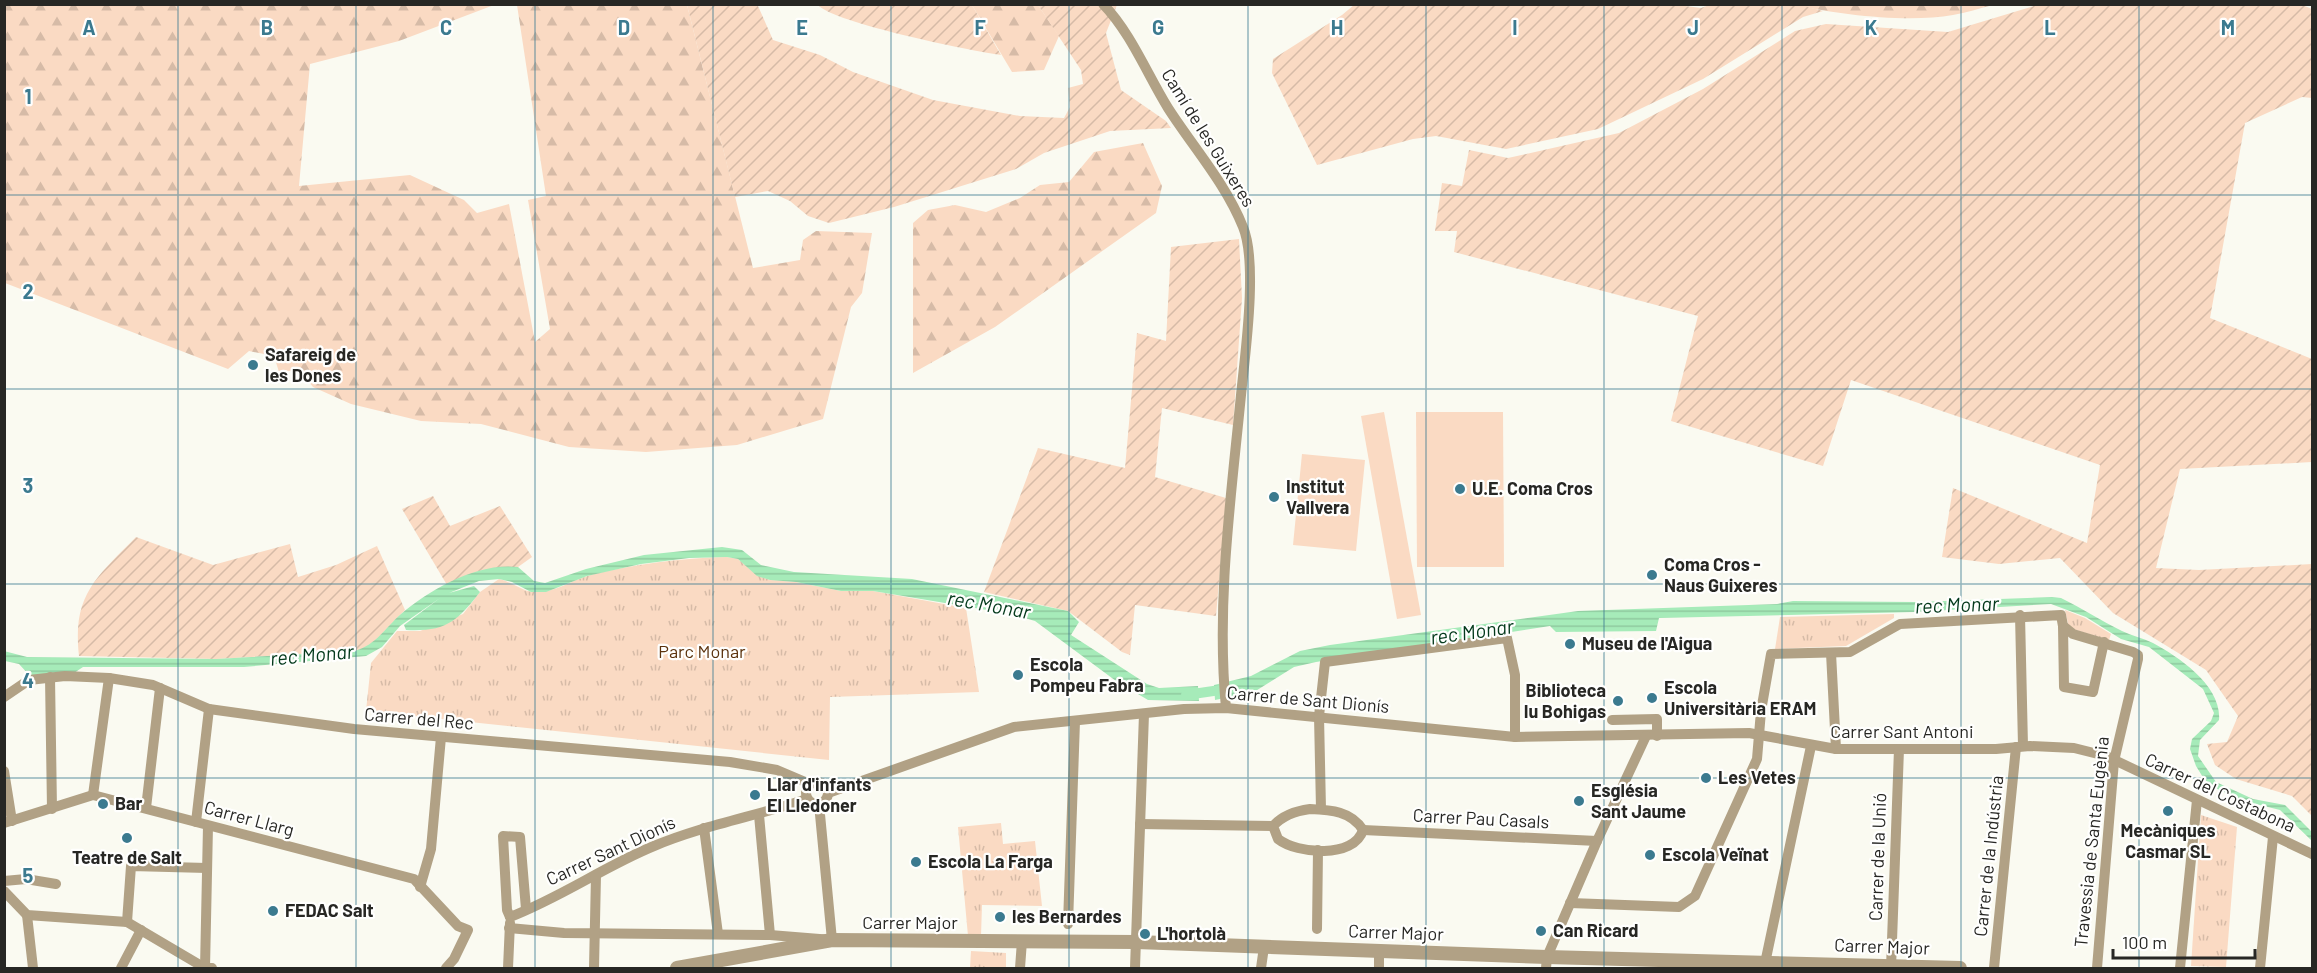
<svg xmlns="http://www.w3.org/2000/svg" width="2317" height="973" font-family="Barlow,sans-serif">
  <defs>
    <pattern id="forest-firs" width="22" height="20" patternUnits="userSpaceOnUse" patternTransform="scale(1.5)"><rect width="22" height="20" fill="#fadac3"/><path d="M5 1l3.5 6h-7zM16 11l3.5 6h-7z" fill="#d6bba7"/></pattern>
    <pattern id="park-tufts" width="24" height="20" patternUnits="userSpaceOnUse" patternTransform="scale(1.5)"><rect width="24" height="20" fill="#fadac3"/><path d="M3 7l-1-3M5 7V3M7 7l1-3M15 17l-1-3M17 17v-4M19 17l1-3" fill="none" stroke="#d6bba7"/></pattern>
    <pattern id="garden-furrows" width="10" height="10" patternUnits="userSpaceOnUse" patternTransform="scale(1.5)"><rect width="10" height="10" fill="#fadac3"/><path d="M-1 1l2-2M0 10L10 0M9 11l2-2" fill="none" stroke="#d6bba7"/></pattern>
    <pattern id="water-rules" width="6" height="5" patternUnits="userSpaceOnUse" patternTransform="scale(1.5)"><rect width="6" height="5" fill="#a6ebb9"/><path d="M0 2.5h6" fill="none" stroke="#8fca9f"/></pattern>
  </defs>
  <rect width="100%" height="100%" fill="#fafaf1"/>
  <g fill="#fadac3">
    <polygon points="1384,412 1421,615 1397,619 1361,416"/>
    <polygon points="1416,412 1503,412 1504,567 1417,567"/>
    <polygon points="1302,454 1365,460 1356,551 1293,545"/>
  </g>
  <g fill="url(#forest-firs)">
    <polygon points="4,5 494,5 399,41 310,64 299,186 410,175 464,200 477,213 509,204 535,342 550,329 528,200 546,196 517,5 687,5 753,268 800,260 803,240 816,231 872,233 862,293 851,307 823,419 737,445 646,452 569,447 481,424 421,421 351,404 313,387 299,370 279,372 274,356 249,351 228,369 5,283"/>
    <polygon points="972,5 1038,5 1059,36 1044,70 1012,72"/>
    <path d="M1796 5H1993C1980 8 1966 13 1953 15 1909 23 1839 15 1796 5Z"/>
    <polygon points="1143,143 1162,186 1156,213 995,327 913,373 913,223 928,210 955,205 986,212 1020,198 1040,185 1069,182 1094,152"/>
  </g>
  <g fill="url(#park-tufts)">
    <path d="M727 557 738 559 757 575 770 580 796 582 841 591H873L966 608 979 692 830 697 829 760 366 711 371 663 397 631H420L463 614 480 592 499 579C510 581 522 591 533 592 555 593 570 581 590 575 635 564 681 558 727 557Z"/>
    <polygon points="2065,610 2085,618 2111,634 2109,640 2069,628"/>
    <polygon points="1894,614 1894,618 1846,646 1775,649 1780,617"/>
    <polygon points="2201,815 2237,827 2226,967 2191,966"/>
    <polygon points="1001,823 1003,844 1035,841 1042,906 982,905 981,936 968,936 958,827"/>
    <polygon points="971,951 1006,953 1006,968 970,968"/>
  </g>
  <g fill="url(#garden-furrows)">
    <polygon points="754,4 758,6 773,40 820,55 853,72 933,100 1020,116 1064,118 1070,107 1068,88 1083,84 1081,70 1038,5 1117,5 1106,33 1121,90 1166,121 1171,128 1110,131 1044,153 1016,169 894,207 829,223 808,216 790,201 768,191 735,197 687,5"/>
    <path d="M818 5H972L1001 55C971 51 834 23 818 5Z"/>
    <polygon points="1678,5 1701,8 1712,4 1796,4 1823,11 1803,17 1703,79 1598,129 1506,149 1436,136 1413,139 1317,165 1272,73 1273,59 1342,15 1354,5"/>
    <polygon points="2037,5 2300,4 2312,9 2312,98 2302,97 2245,123 2210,318 2312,359 2312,462 2180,469 2156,568 2199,570 2312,564 2312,816 2292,796 2236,779 2215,765 2207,744 2227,742 2238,716 2206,670 2113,613 2060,558 1999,564 1942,557 1953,488 2087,543 2100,465 1851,380 1823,466 1671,421 1698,316 1454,252 1457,231 1435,231 1442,183 1462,186 1469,150 1508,158 1619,133 1703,89 1795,31 1826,24 1948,32"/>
    <polygon points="1239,239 1242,298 1233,425 1162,408 1155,477 1226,498 1216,616 1135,605 1130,655 1122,652 1068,611 984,592 1038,448 1125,468 1137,333 1166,341 1171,247"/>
    <polygon points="433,496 450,526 500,506 532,557 518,567 479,571 447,585 402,509"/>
    <path d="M136 537 213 565 290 544 298 577 336 565 377 546 405 610 370 646 355 651 216 659 79 656C72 594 97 577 136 537Z"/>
  </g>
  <g fill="url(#water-rules)">
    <path d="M722 547 742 550 761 565 794 572 912 579 1068 611 1079 622 1071 635 1147 684 1159 688 1198 686 1199 701 1148 700 1116 681 1035 621 1011 614 873 591H841L796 582 770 580 757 576 738 559 727 557 689 558 641 564 587 576 546 592H531L512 582 499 579 479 581 449 593 474 586 480 592C457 622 445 632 406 630L404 625 440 598 400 626 382 647 366 656 244 667H83L74 673 30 676 19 664 5 661 4 651 27 657 216 659 355 651C377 644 384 629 401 614 430 589 478 562 518 567L534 581 545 583 586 569 644 555Z"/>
    <path d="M2052 597 2061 598C2082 608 2101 621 2122 631 2132 636 2143 638 2153 643 2179 657 2222 686 2219 720L2200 740 2198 756 2216 782 2253 799 2285 805 2312 832V841L2280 810 2244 801 2213 787 2204 779 2196 766 2190 749 2192 739 2211 721 2214 713 2203 689 2149 647 2121 639 2086 617 2051 604 1914 612 1659 618 1656 631 1556 632 1550 626 1316 662 1294 667 1254 692 1215 700 1214 685 1251 676 1300 651 1330 645 1578 611 1777 604 1793 601 1916 602Z"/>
  </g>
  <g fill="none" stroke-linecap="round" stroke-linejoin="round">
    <polyline stroke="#a6ebb9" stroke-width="10" points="1186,695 1227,689"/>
    <g stroke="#b1a185" stroke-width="10">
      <path d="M1103 4C1131 33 1147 74 1168 108 1193 147 1226 184 1243 227 1258 263 1245 355 1241 395 1231 498 1216 604 1226 708"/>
      <polyline points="2020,615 2023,746"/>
      <polyline points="2063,626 2073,634 2133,652 2138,655 2138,659 2114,761 2097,968"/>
      <polyline points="1831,653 1836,749"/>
      <polyline points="50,677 52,809"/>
      <polyline points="4,697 29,680 65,676 109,678 153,685 209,709 354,729 730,762 777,770 810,784"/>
      <polyline points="1612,720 1657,719 1657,736"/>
      <polyline points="4,771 12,821"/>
      <circle cx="817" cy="793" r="11"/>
      <polyline points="828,793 1014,727 1184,709 1226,708 1515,737 1749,733 1836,749 1996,749 2030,746 2074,748 2106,756 2312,854"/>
      <polyline points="93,795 109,678"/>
      <polyline points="146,808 160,688"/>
      <path d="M1310 809C1331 810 1351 811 1363 830 1354 859 1297 854 1278 839L1273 826C1283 815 1295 811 1310 809Z"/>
      <polyline points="1321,809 1319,716 1325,662 1507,638 1515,675 1515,737"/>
      <polyline points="759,815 770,935"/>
      <polyline points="196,822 209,709"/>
      <polyline points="4,823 93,795 414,879 458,926 468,930 454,959 446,968"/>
      <polyline points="1140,824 1273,826"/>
      <polyline points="704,828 718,934"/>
      <polyline points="1363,830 1597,841"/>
      <polyline points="4,881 26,879 56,884"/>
      <polyline points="420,887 431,849 441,737"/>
      <polyline points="4,891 27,915 127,922 205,968 212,968"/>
      <polyline points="1570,903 1679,907 1695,896 1757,759 1761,711 1771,654 1850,652 1900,624 2061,615 2063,626 2064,687 2093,692 2104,642"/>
      <polyline points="27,915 33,968"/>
      <path d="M510 917C560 898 605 866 654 846 704 825 757 816 807 799"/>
      <polyline points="510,917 507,910 503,836 520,837 526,909"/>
      <polyline points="127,922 131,866 207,868"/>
      <polyline points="1068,924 1075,721"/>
      <polyline points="509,928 564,933 770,935 832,940 819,804"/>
      <polyline points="1317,929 1318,850"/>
      <polyline points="1379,951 1379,968"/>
      <polyline points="121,968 141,930"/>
      <polyline points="205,968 208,826"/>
      <polyline points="508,968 510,923"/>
      <polyline points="594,968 596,875"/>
      <polyline points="1020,968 1022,941"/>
      <polyline points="1135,968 1144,714"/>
      <polyline points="1261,968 1264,947"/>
      <polyline points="1546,968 1547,957 1597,841 1646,736"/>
      <polyline points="1764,968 1811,746"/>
      <polyline points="1891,968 1899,749"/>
      <polyline points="1994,968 2016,747"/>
      <polyline points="2180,968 2197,800"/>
      <polyline points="2260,968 2273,837"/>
    </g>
    <polyline stroke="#b1a185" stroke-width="14" points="677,968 832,940 1136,942 1547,957 1960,968"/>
  </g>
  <path fill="none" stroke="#3b7a8f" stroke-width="1.5" stroke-opacity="0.55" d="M178 4V968M356 4V968M535 4V968M713 4V968M891 4V968M1069 4V968M1248 4V968M1426 4V968M1604 4V968M1782 4V968M1961 4V968M2139 4V968M4 195H2312M4 389H2312M4 584H2312M4 778H2312"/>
  <g fill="#3b7a8f" stroke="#fffffe" stroke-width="2">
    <circle cx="253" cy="365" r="6"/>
    <circle cx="1460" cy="489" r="6"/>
    <circle cx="1274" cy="497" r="6"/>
    <circle cx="1652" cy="575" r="6"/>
    <circle cx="1570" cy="644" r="6"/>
    <circle cx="1018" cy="675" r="6"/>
    <circle cx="1652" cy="698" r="6"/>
    <circle cx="1618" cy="701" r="6"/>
    <circle cx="1706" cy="778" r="6"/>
    <circle cx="755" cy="795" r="6"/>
    <circle cx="1579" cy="801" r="6"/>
    <circle cx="103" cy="804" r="6"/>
    <circle cx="2168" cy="811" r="6"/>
    <circle cx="127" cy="838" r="6"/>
    <circle cx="1650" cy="855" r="6"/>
    <circle cx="916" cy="862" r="6"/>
    <circle cx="273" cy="911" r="6"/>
    <circle cx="1000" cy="917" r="6"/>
    <circle cx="1541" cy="931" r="6"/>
    <circle cx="1145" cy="934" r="6"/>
  </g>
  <g text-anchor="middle" stroke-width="4.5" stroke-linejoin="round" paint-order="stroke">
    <g font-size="18" fill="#272724" stroke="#fffffe">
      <text transform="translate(1208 138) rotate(58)" y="6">Camí de les Guixeres</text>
      <text transform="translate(1308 700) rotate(5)" y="6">Carrer de Sant Dionís</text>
      <text transform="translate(419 719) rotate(5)" y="6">Carrer del Rec</text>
      <text x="1902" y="738">Carrer Sant Antoni</text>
      <text transform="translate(2220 793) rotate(25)" y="6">Carrer del Costabona</text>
      <text transform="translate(249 819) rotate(15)" y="6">Carrer Llarg</text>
      <text transform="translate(1481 819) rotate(3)" y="6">Carrer Pau Casals</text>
      <text transform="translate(2092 842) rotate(-84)" y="6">Travessia de Santa Eugènia</text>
      <text transform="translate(611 851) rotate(-25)" y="6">Carrer Sant Dionís</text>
      <text transform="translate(1989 856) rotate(-84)" y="6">Carrer de la Indústria</text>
      <text transform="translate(1878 857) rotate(-88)" y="6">Carrer de la Unió</text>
      <text x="910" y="929">Carrer Major</text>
      <text transform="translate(1396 933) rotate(2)" y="6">Carrer Major</text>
      <text transform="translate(1882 947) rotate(2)" y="6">Carrer Major</text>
    </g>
    <g font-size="18" font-weight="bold" fill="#272724" stroke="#fffffe" text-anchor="start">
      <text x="265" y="361">Safareig de<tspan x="265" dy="21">les Dones</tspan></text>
      <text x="1286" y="493">Institut<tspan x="1286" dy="21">Vallvera</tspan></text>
      <text x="1472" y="495">U.E. Coma Cros</text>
      <text x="1664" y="571">Coma Cros -<tspan x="1664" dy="21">Naus Guixeres</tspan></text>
      <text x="1582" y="650">Museu de l'Aigua</text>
      <text x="1030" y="671">Escola<tspan x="1030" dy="21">Pompeu Fabra</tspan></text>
      <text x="1664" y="694">Escola<tspan x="1664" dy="21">Universitària ERAM</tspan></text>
      <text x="1606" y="697" text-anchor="end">Biblioteca<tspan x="1606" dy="21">Iu Bohigas</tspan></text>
      <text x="1718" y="784">Les Vetes</text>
      <text x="767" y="791">Llar d'infants<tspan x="767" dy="21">El Lledoner</tspan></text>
      <text x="1591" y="797">Església<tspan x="1591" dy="21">Sant Jaume</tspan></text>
      <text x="115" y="810">Bar</text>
      <text x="2168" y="837" text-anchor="middle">Mecàniques<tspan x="2168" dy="21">Casmar SL</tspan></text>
      <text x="1662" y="861">Escola Veïnat</text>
      <text x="127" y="864" text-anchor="middle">Teatre de Salt</text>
      <text x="928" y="868">Escola La Farga</text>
      <text x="285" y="917">FEDAC Salt</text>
      <text x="1012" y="923">les Bernardes</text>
      <text x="1553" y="937">Can Ricard</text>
      <text x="1157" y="940">L'hortolà</text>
    </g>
    <g font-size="18" fill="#5c330e" stroke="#fffffe">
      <text x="702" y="658">Parc Monar</text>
    </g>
    <g font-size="20" font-style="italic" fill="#03391b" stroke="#fffffe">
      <text transform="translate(989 605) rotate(10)" y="7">rec Monar</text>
      <text transform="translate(1957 605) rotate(-2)" y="7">rec Monar</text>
      <text transform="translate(1472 632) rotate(-8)" y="7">rec Monar</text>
      <text transform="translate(312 655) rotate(-5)" y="7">rec Monar</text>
    </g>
  </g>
  <g font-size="20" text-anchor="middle" font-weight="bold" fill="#3b7a8f" stroke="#fffffe" stroke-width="4.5" stroke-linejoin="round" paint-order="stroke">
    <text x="89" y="35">A</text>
    <text x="267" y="35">B</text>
    <text x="446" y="35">C</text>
    <text x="624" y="35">D</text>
    <text x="802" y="35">E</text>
    <text x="980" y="35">F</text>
    <text x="1158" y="35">G</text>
    <text x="1337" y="35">H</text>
    <text x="1515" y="35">I</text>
    <text x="1693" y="35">J</text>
    <text x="1871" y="35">K</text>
    <text x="2050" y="35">L</text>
    <text x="2228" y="35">M</text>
    <text x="28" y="104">1</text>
    <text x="28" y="299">2</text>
    <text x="28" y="493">3</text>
    <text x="28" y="688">4</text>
    <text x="28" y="883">5</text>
  </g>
  <rect width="2317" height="973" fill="none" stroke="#272724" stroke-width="12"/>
  <path d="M2113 949v9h142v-9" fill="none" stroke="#272724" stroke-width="3"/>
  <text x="2122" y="949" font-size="18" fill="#272724" stroke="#fffffe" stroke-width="4.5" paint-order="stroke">100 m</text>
</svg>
